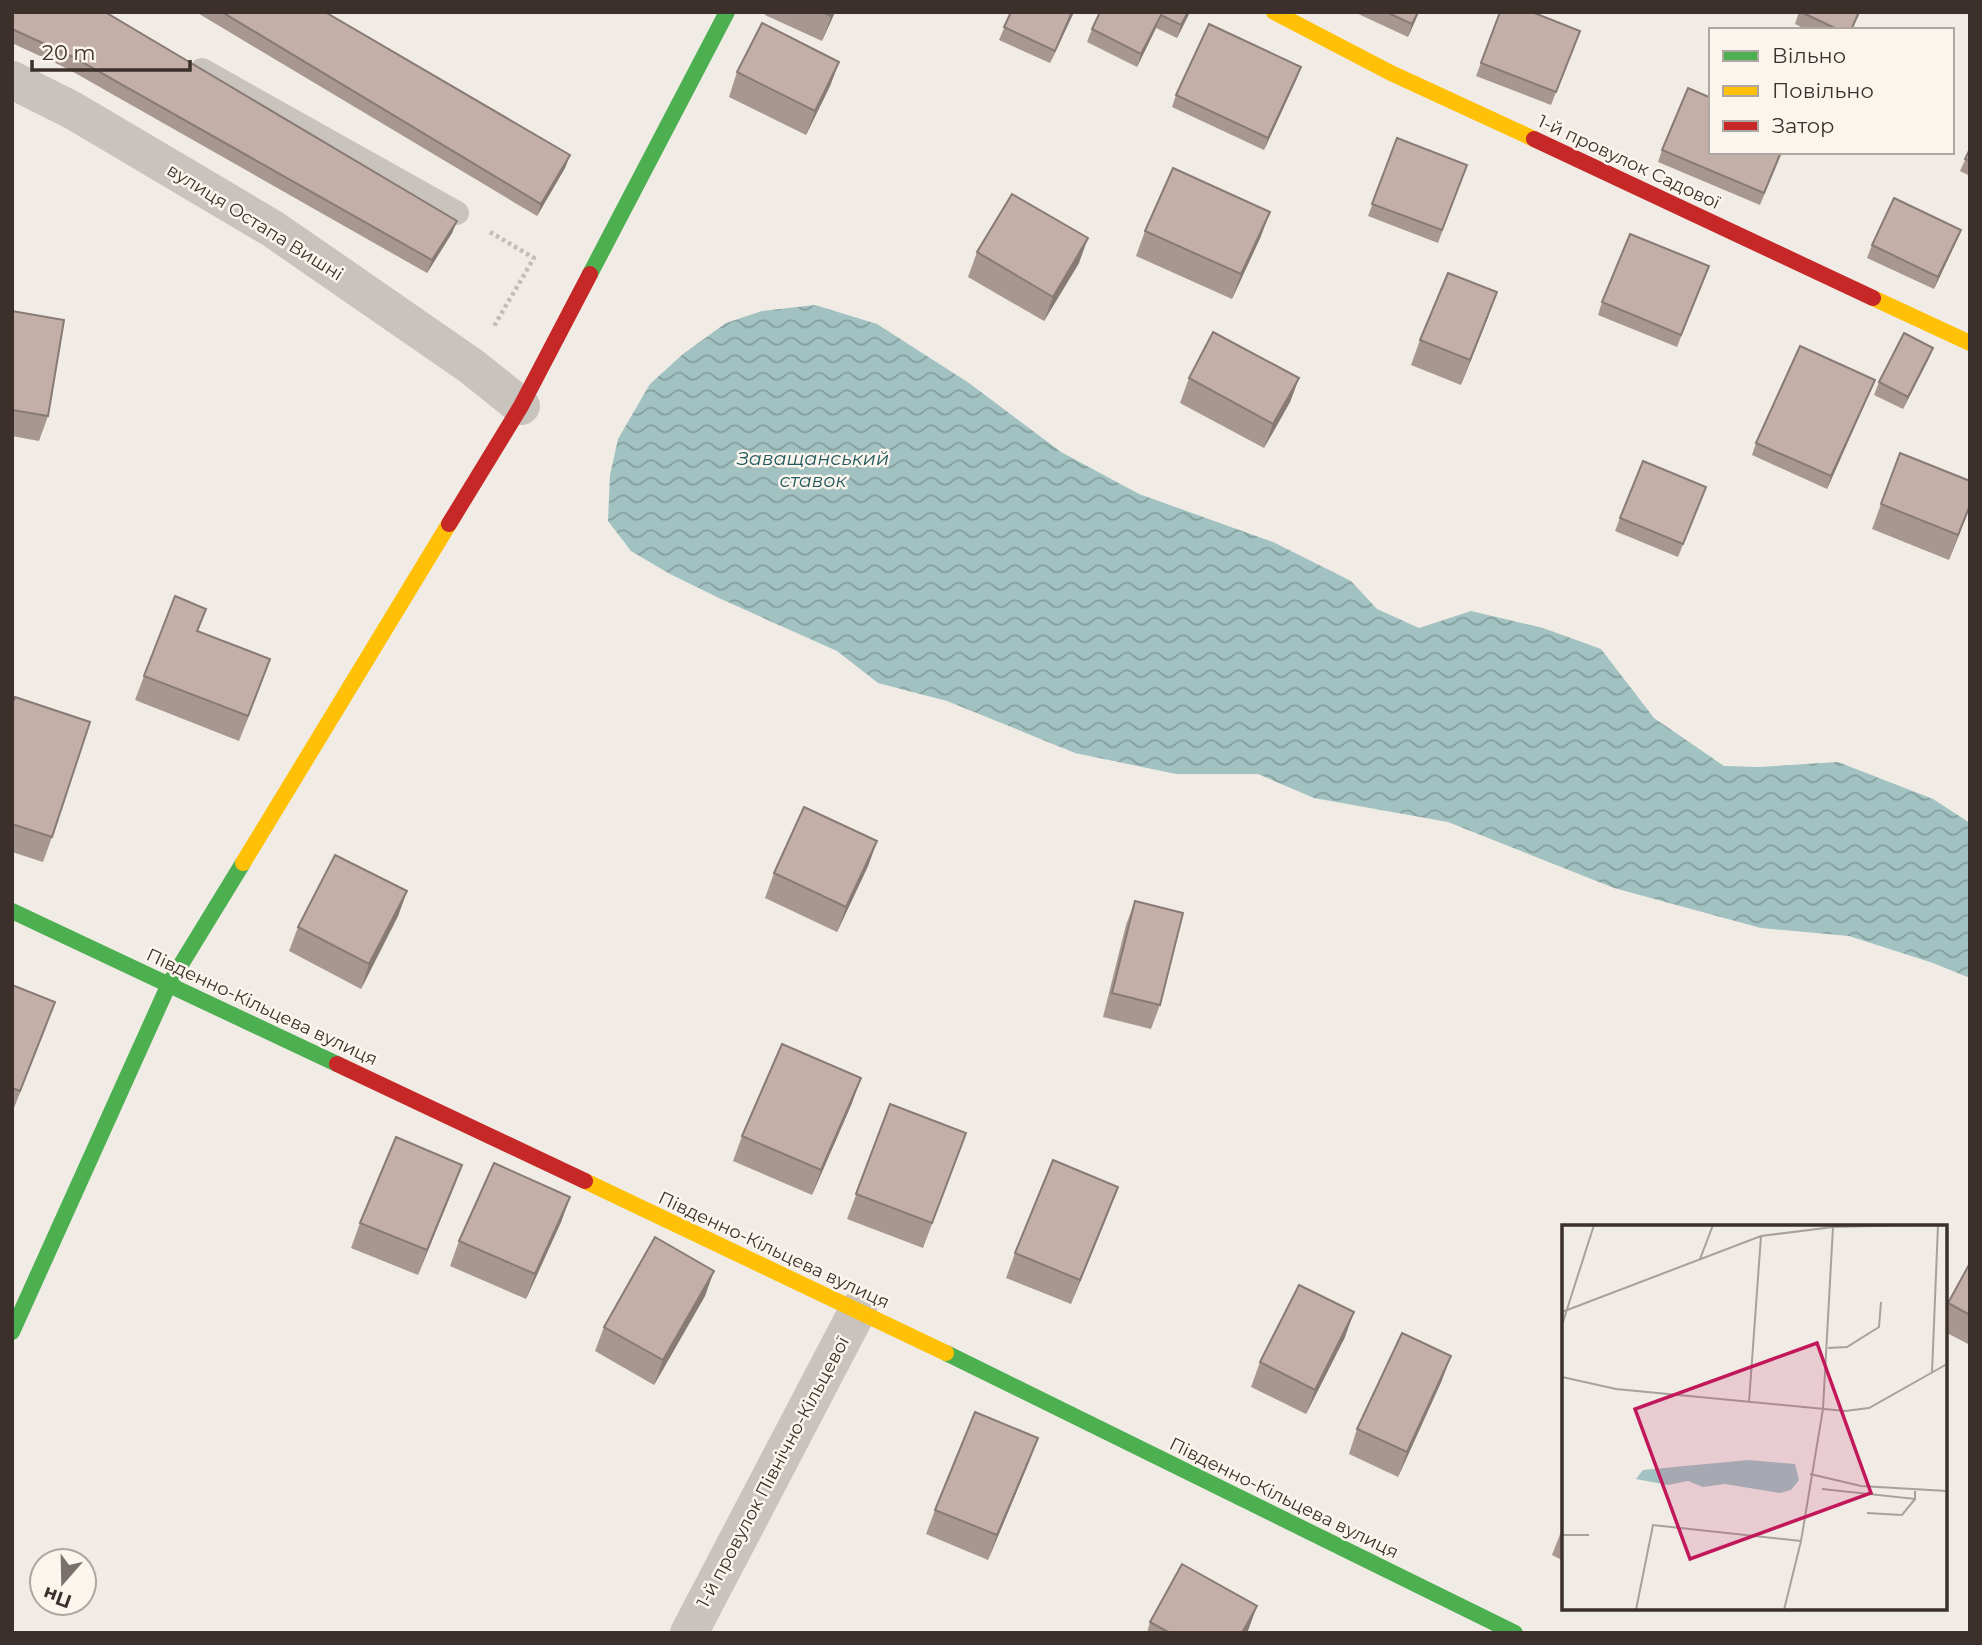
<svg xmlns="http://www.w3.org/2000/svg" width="1982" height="1645" font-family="Montserrat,sans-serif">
  <defs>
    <pattern id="water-waves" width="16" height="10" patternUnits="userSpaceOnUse" patternTransform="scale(1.75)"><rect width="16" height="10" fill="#a1c2c1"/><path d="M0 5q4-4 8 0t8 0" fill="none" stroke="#849e9d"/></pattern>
  </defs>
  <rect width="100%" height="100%" fill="#f0ebe5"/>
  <polygon fill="url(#water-waves)" points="815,305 877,324 969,383 1061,452 1139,494 1273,542 1351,581 1377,609 1419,628 1471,611 1543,628 1601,649 1654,718 1724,766 1759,767 1838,762 1933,799 1970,823 1970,978 1933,963 1849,936 1761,928 1614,888 1448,822 1314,798 1258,774 1176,774 1075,753 947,701 878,683 837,651 721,599 670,574 631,551 608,521 610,475 618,439 650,384 683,354 726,323 762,311"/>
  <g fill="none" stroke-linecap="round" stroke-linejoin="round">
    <polyline stroke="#c2bbb6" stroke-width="4.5" stroke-dasharray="3.5 3.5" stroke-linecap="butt" points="490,232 534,258 494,326"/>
    <polyline stroke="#c9c3be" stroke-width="24" points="202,70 457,213"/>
    <g stroke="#c9c3be" stroke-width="38">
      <polyline points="12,80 72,110 273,229 471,366 521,406"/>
      <polyline points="689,1633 858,1310"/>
    </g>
    <g stroke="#4caf50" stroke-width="16">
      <polyline points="590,274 727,12"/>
      <polyline points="12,911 337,1064"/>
      <polyline points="12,1332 169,984 243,863"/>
      <polyline points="946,1353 1515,1633"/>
    </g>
    <g stroke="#ffc107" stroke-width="16">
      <polyline points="1274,12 1391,73 1534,139"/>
      <polyline points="1873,298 1970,343"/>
      <polyline points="243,863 449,524"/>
      <polyline points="585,1181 946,1353"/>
    </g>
    <g stroke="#c62828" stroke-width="16">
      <polyline points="1534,139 1873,298"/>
      <polyline points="449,524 521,406 590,274"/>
      <polyline points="337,1064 585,1181"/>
    </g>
  </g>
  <g fill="#a89690">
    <polygon points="12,12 457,221 452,233 427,273 68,69 12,43"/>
    <polygon points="196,12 325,12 570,155 565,168 537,216"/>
    <polygon points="766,12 835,12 822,41 765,15"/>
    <polygon points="1011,12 1074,12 1050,63 999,40"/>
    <polygon points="1100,12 1190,12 1177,38 1156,28 1137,67 1087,42 1092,29"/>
    <polygon points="1354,12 1419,12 1408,37"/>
    <polygon points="1500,12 1580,31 1551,105 1476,76"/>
    <polygon points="1799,12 1860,12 1852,30 1807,30 1795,24"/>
    <polygon points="839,62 830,86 806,135 729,97 737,72"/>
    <polygon points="1301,67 1296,80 1264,150 1172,107 1176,95"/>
    <polygon points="1397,138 1467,165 1438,243 1368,216"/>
    <polygon points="1970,149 1970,176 1960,171"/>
    <polygon points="1662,150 1782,152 1760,205 1658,162"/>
    <polygon points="1961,230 1956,242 1934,289 1867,258 1872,245"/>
    <polygon points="1145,231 1261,236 1232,299 1136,256"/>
    <polygon points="977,252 1079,263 1044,321 968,277"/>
    <polygon points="1704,279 1677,347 1598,315 1602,302"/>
    <polygon points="12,311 48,416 39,441 12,436"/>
    <polygon points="1488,317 1461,385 1411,365 1420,340"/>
    <polygon points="1933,348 1928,360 1903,409 1874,395 1879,382"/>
    <polygon points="1189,378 1299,378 1290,402 1264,448 1180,403"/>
    <polygon points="1875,380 1870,392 1827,489 1752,455 1756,443"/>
    <polygon points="1701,500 1678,557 1615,531 1620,518"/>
    <polygon points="1881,504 1970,507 1949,560 1872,529"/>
    <polygon points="206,609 198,631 270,659 239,741 135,700 144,676"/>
    <polygon points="12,704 52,837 43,862 12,852"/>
    <polygon points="877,841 868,866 837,932 765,898 774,873"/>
    <polygon points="407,891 398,916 361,989 289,951 298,927"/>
    <polygon points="1135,901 1160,1005 1151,1029 1103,1017 1126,925"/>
    <polygon points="12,985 46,1027 12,1113"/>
    <polygon points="852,1103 812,1195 733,1161 742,1136"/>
    <polygon points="890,1104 966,1133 923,1248 847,1219"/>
    <polygon points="462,1165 418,1275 351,1248 360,1223"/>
    <polygon points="570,1197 561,1222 526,1299 450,1266 459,1241"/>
    <polygon points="1109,1211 1071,1304 1006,1278 1015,1253"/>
    <polygon points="1970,1263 1970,1345 1945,1332 1945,1310 1948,1303"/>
    <polygon points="705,1296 654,1385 595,1351 604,1327"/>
    <polygon points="1345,1337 1306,1414 1251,1387 1260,1362"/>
    <polygon points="1442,1380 1398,1477 1349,1454 1357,1429"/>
    <polygon points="1029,1462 988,1560 926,1534 935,1510"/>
    <polygon points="1564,1524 1564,1561 1552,1555"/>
    <polygon points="1257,1606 1247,1633 1147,1633 1150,1622"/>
  </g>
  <g fill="#887a75">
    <polygon points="833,12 835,12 822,41"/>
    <polygon points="1072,12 1074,12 1050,63 1055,51"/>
    <polygon points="1188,12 1190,12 1177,38 1181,25"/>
    <polygon points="1418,12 1419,12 1408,37 1412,24"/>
    <polygon points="1161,15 1156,28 1137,67 1141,54"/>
    <polygon points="839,62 830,86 806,135 815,111"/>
    <polygon points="1301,67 1296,80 1264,150 1268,138"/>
    <polygon points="570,155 565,168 537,216 541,204"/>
    <polygon points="1270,212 1261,236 1232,299 1241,274"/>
    <polygon points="457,221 452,233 427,273 432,260"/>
    <polygon points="1961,230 1956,242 1934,289 1938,277"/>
    <polygon points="1088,238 1079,263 1044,321 1053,297"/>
    <polygon points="1497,292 1488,317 1461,385 1470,360"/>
    <polygon points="1933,348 1928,360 1903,409 1908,397"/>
    <polygon points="1299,378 1290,402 1264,448 1273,424"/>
    <polygon points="1875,380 1870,392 1827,489 1831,476"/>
    <polygon points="1970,505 1970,507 1949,560 1958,535"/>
    <polygon points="270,659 261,684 239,741 248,716"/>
    <polygon points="877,841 868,866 837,932 846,907"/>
    <polygon points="407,891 398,916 361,989 369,964"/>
    <polygon points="861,1078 852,1103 812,1195 821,1170"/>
    <polygon points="462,1165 453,1189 418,1275 427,1250"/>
    <polygon points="1118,1187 1109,1211 1071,1304 1080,1280"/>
    <polygon points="570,1197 561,1222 526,1299 535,1274"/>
    <polygon points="714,1271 705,1296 654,1385 663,1360"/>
    <polygon points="1354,1312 1345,1337 1306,1414 1315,1390"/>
    <polygon points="1451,1356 1442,1380 1398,1477 1407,1452"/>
    <polygon points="1038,1438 1029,1462 988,1560 997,1535"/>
    <polygon points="1257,1606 1247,1633 1242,1633"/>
  </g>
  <g fill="#c3afa7" stroke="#887a75" stroke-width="2">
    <polygon points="12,12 105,12 457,221 432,260 73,57 12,29"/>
    <polygon points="222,12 325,12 570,155 541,204"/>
    <polygon points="822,12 833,12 831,16"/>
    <polygon points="1011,12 1072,12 1055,51 1004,27"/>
    <polygon points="1100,12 1188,12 1181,25 1161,15 1141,54 1092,29"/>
    <polygon points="1386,12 1418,12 1412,24"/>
    <polygon points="1500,12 1532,12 1580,31 1556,92 1481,63"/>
    <polygon points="1801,12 1859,12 1851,30 1839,30"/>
    <polygon points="762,23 839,62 815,111 737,72"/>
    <polygon points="1209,24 1301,67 1268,138 1176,95"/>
    <polygon points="1688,88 1711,98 1711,152 1781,152 1764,193 1662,150"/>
    <polygon points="1397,138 1467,165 1442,230 1372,204"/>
    <polygon points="1970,149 1970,161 1965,159"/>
    <polygon points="1173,168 1270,212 1241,274 1145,231"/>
    <polygon points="1012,194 1088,238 1053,297 977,252"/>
    <polygon points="1894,198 1961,230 1938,277 1872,245"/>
    <polygon points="1630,234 1709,266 1681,335 1602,302"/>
    <polygon points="1448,273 1497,292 1470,360 1420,340"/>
    <polygon points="12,311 64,320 48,416 12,410"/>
    <polygon points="1213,332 1299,378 1273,424 1189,378"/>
    <polygon points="1904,333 1933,348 1908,397 1879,382"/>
    <polygon points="1800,346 1875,380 1831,476 1756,443"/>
    <polygon points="1900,453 1970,481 1970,505 1958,535 1881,504"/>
    <polygon points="1643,461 1706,487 1683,544 1620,518"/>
    <polygon points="175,596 206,609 197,631 270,659 248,716 144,676"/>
    <polygon points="15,697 90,722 52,837 12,824 12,704"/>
    <polygon points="804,807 877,841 846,907 774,873"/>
    <polygon points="335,855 407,891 369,964 298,927"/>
    <polygon points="1135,901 1183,913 1160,1005 1112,993"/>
    <polygon points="12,985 55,1002 20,1091 12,1088"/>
    <polygon points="782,1044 861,1078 821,1170 742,1136"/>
    <polygon points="890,1104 966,1133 932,1223 856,1194"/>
    <polygon points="396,1137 462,1165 427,1250 360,1223"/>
    <polygon points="1053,1160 1118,1187 1080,1280 1015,1253"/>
    <polygon points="494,1163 570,1197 535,1274 459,1241"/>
    <polygon points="655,1237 714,1271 663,1360 604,1327"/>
    <polygon points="1970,1263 1970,1315 1948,1303"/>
    <polygon points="1299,1285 1354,1312 1315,1390 1260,1362"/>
    <polygon points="1402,1333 1451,1356 1407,1452 1357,1429"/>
    <polygon points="975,1412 1038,1438 997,1535 935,1510"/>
    <polygon points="1182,1564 1257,1606 1242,1633 1170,1633 1150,1622"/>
  </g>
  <g text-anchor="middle" stroke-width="5" stroke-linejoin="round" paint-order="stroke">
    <g font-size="18" fill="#3b302b" stroke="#fbf5ee">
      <text transform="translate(1629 162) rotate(25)" y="6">1-й провулок Садової</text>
      <text transform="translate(255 222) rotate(32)" y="6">вулиця Остапа Вишні</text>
      <text transform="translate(262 1007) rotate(25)" y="6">Південно-Кільцева вулиця</text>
      <text transform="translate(774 1250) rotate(25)" y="6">Південно-Кільцева вулиця</text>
      <text transform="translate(773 1472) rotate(-62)" y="6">1-й провулок Північно-Кільцевої</text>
      <text transform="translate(1284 1498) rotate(26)" y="6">Південно-Кільцева вулиця</text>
    </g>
    <g font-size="19" font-style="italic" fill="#1f5a5e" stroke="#fbf5ee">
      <text x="813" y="465">Заващанський<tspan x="813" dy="22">ставок</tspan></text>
    </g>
  </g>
  <g transform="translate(1562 1225)">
    <rect width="385" height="385" fill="#f0ebe5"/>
    <path d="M186 235 233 239 237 255 229 265 218 268 163 259 141 262 126 256 106 260 74 254 81 245Z" fill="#a1c2c1"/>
    <path fill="none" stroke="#a8a09b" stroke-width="2" d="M138 34 151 0M0 87 199 11 271 2 351 0M0 100 32 0M266 123 285 122 317 102 319 77M370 148 376 0M0 152 54 164 283 186 307 183 385 139M187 177 199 11M248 249 299 261 385 266M260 264 353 274V266M305 288 340 290 353 274M0 310H27M74 385 91 300 239 316M222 385 239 316 261 184 271 2"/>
    <path fill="#c2185b" fill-opacity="0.15" stroke="#c2185b" stroke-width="3.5" d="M255 118 309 268 128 334 73 184Z"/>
    <rect width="385" height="385" fill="none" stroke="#3b302b" stroke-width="3.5"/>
  </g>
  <rect width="1982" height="1645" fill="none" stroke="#3b302b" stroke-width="28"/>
  <rect x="1709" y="28" width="245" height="126" fill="#fbf5ee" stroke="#aea6a0" stroke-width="2"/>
  <rect x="1723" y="51" width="35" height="10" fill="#4caf50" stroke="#aea6a0" stroke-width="2"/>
  <text x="1772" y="63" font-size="21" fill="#3b302b">Вільно</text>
  <rect x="1723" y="86" width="35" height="10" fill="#ffc107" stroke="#aea6a0" stroke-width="2"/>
  <text x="1772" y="98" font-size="21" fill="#3b302b">Повільно</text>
  <rect x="1723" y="121" width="35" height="10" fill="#c62828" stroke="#aea6a0" stroke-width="2"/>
  <text x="1772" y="133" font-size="21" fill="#3b302b">Затор</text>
  <g transform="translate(63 1582) rotate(200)"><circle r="33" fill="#fbf5ee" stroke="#aea6a0" stroke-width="2"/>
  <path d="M0-5L12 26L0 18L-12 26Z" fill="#7a716c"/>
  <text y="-10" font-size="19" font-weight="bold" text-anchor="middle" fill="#3b302b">Пн</text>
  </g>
  <path d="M32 60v10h158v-10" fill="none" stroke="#3b302b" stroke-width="3.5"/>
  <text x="42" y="60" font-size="21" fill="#3b302b" stroke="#fbf5ee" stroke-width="5" paint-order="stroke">20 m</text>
</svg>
